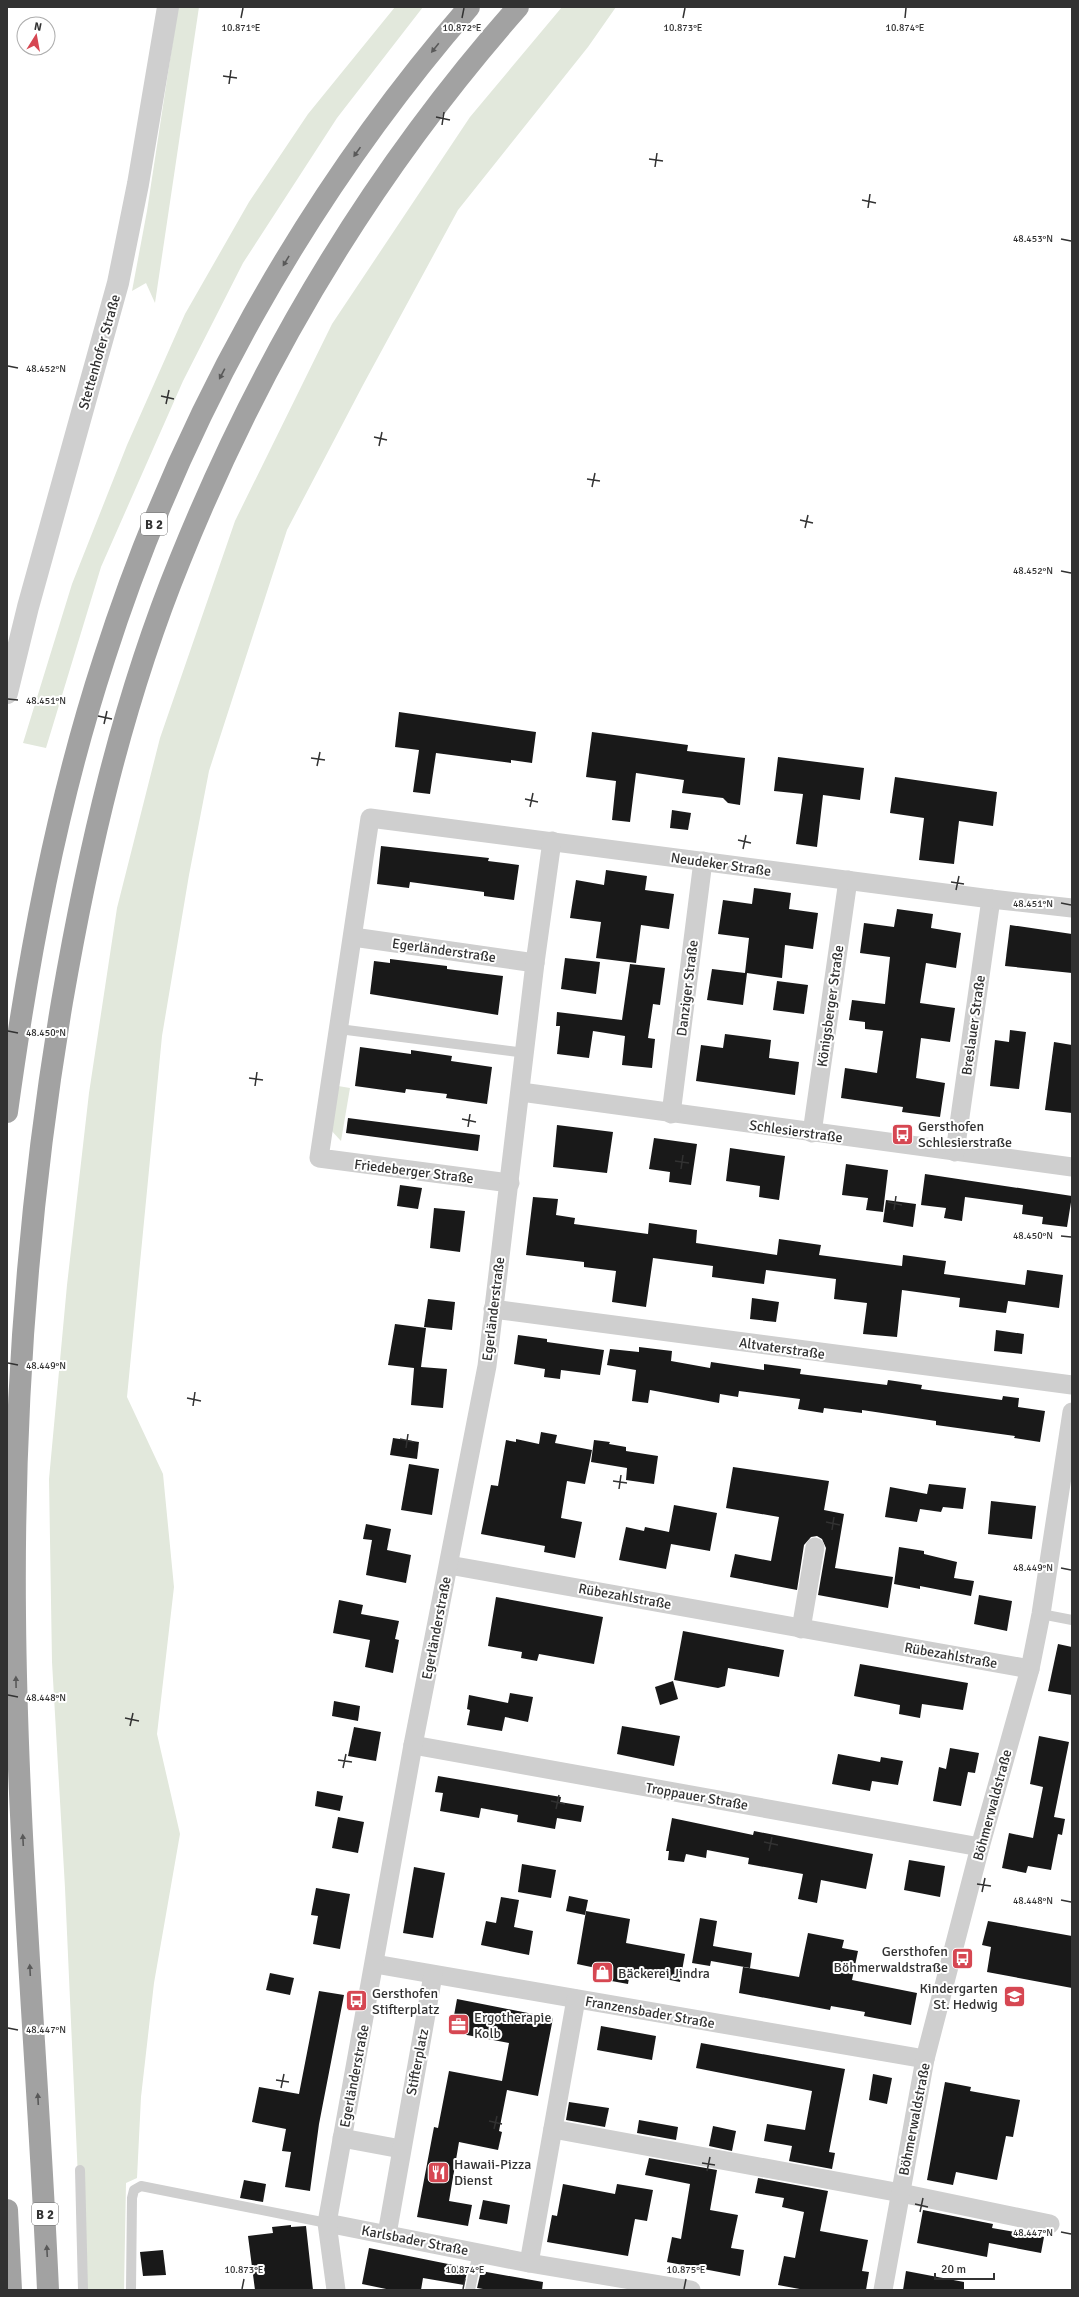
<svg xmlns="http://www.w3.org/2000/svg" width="1079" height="2297" font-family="Signika,sans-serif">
  <rect width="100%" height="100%" fill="#fff"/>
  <g fill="#e2e8dc">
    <polygon points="178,7 199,7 155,303 146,283 132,291 147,211"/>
    <polygon points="395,7 423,7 337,118 243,263 183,381 101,567 46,748 23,743 72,584 127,445 185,314 249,202 308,114"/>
    <polygon points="562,7 616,7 588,47 458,210 363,385 287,530 209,771 189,875 162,1036 127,1397 163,1474 174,1587 157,1734 180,1834 154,1983 141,2097 137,2178 126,2183 124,2290 83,2290 65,1888 52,1662 49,1479 67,1285 89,1093 117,908 160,738 235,521 332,324 470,117"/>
    <polygon points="338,1086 350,1088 341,1141 330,1129"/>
  </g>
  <g fill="#191919">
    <polygon points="399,712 536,732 532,763 511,760 511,763 436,753 430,794 413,792 419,750 395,747"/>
    <polygon points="592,732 688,745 687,751 745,758 740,805 728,803 723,798 682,793 684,780 636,773 630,822 612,820 616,781 586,777"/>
    <polygon points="778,757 864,768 860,800 823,795 817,847 796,844 803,794 774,791"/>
    <polygon points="895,777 997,792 993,826 959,821 954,864 919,860 924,818 890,813"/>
    <polygon points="672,810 691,813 688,830 670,828"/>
    <polygon points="381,846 489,858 488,861 519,865 514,900 484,896 484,892 410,882 409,888 377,884"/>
    <polygon points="606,870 647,876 645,890 674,894 669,929 641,925 636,963 596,958 601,922 570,918 576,880 604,885"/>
    <polygon points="754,888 791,893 789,909 818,913 813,949 785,945 782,978 747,973 743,1005 707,1000 712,969 745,973 749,938 718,934 723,900 752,904"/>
    <polygon points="897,909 933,914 931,928 961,933 956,968 926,963 920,1003 955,1008 950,1042 921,1038 916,1078 945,1083 940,1117 902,1112 903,1107 841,1098 845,1068 877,1073 883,1031 865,1029 865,1022 849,1020 852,1000 885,1004 890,957 860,953 864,923 894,927"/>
    <polygon points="1010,925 1072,934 1072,973 1005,966"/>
    <polygon points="565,958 600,962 596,994 561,989"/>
    <polygon points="390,959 447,966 447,969 503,976 498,1015 370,994 374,961 390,963"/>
    <polygon points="630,964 665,968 660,1005 653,1004 648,1038 655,1039 652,1068 622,1065 625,1036 593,1031 589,1058 557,1054 560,1026 556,1026 557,1012 622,1020"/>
    <polygon points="777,981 808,985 804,1014 773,1010"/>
    <polygon points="1010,1030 1026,1032 1019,1089 990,1086 995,1040 1009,1042"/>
    <polygon points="725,1034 771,1040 769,1058 799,1062 795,1095 696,1081 701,1045 723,1048"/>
    <polygon points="1054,1042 1072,1045 1072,1113 1045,1110"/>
    <polygon points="360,1047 411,1054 411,1050 452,1056 451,1061 492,1067 487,1104 446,1098 447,1094 406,1089 405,1093 355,1086"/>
    <polygon points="348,1118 480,1135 478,1151 346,1133"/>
    <polygon points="557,1125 613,1132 607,1173 553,1167"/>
    <polygon points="654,1138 697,1144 691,1185 669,1182 670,1172 649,1169"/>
    <polygon points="730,1148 785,1156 779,1200 759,1197 760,1186 726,1181"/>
    <polygon points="846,1164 888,1170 883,1212 866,1210 868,1198 842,1195"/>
    <polygon points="925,1174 1072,1196 1067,1227 1042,1224 1043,1217 1022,1214 1023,1205 965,1197 962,1221 944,1218 946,1208 921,1205"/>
    <polygon points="400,1185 422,1188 418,1209 397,1206"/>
    <polygon points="533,1197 558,1199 556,1215 575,1218 574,1224 648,1234 649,1223 697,1230 696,1243 777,1255 779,1239 821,1245 819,1255 902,1266 903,1255 946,1261 944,1274 1025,1285 1027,1270 1063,1275 1059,1308 1008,1301 1006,1313 959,1307 960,1298 902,1290 897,1337 863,1334 867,1303 834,1299 836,1279 766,1270 764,1284 712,1277 713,1266 653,1258 646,1307 612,1302 616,1271 584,1267 584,1262 526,1255"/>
    <polygon points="886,1200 916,1204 913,1227 883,1222"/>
    <polygon points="434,1208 465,1211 460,1252 430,1248"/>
    <polygon points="752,1298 779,1302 776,1322 750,1319"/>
    <polygon points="428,1299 455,1302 452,1330 424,1327"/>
    <polygon points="395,1324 426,1328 421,1367 447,1369 443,1408 411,1405 414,1368 388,1365"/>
    <polygon points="996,1330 1024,1334 1022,1354 994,1351"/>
    <polygon points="518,1335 547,1339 547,1342 604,1350 600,1375 561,1370 560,1379 544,1377 545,1369 514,1364"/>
    <polygon points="639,1347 672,1351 671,1361 710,1368 711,1362 764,1370 764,1364 801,1369 800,1374 887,1385 888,1380 922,1385 921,1389 1002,1400 1003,1396 1019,1398 1018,1407 1045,1411 1040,1442 1014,1438 1015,1436 936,1425 936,1421 862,1410 862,1413 824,1408 823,1413 798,1409 800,1399 739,1391 738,1397 720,1394 719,1403 650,1390 648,1403 632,1401 636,1370 607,1365 610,1349 639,1352"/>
    <polygon points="541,1432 557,1435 555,1443 592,1450 585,1484 567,1481 561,1518 582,1522 575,1558 544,1552 545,1546 481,1534 491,1485 498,1486 506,1440 516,1442 516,1439 539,1444"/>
    <polygon points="393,1438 419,1442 417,1459 390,1455"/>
    <polygon points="594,1440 610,1442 609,1444 626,1447 626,1451 658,1456 654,1484 626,1480 627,1468 591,1462"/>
    <polygon points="409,1464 439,1469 432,1515 401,1510"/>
    <polygon points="733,1467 829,1481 824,1510 844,1514 835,1568 893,1577 888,1608 818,1595 826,1548 822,1539 817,1536 811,1537 804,1545 797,1590 730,1577 735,1554 771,1561 779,1517 726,1508"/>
    <polygon points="929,1484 966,1488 963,1509 943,1507 941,1512 920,1509 917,1522 885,1517 890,1487 927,1494"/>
    <polygon points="991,1501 1036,1506 1032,1539 988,1534"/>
    <polygon points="674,1505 717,1513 710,1551 671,1544 666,1569 619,1560 626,1527 644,1531 645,1527 669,1532"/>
    <polygon points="366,1524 391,1529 387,1550 411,1555 406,1583 366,1575 372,1540 363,1539"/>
    <polygon points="899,1547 924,1551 924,1554 957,1562 954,1578 974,1581 971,1596 920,1586 920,1589 894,1584"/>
    <polygon points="979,1595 1012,1601 1007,1631 974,1624"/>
    <polygon points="496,1597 603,1617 594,1664 539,1654 537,1661 521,1658 522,1652 488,1646"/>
    <polygon points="339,1600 363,1605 361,1614 399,1621 395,1639 399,1640 393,1673 365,1667 370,1640 333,1633"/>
    <polygon points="683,1631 784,1650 779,1677 728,1668 725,1686 718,1688 674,1680"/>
    <polygon points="1058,1644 1072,1647 1072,1695 1048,1691"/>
    <polygon points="860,1664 968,1683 963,1710 922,1704 920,1718 899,1714 900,1705 854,1696"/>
    <polygon points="673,1681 678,1699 660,1705 655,1687"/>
    <polygon points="510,1693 533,1697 528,1722 505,1717 502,1731 467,1725 470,1710 467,1709 469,1695 508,1703"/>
    <polygon points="334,1701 360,1706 358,1721 332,1716"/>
    <polygon points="622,1726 680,1736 674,1766 617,1754"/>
    <polygon points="354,1727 381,1732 376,1761 348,1756"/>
    <polygon points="1039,1736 1069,1742 1054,1817 1065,1819 1062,1835 1058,1834 1051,1870 1028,1866 1026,1873 1002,1868 1009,1833 1033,1838 1043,1787 1030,1784"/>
    <polygon points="950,1748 979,1753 975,1773 968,1772 961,1806 933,1801 939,1767 946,1769"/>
    <polygon points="838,1754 880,1762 881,1757 903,1761 898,1785 872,1781 870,1791 832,1784"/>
    <polygon points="438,1776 561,1797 560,1802 584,1806 581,1822 557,1818 555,1829 517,1822 518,1815 481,1808 479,1818 440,1811 443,1793 435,1792"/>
    <polygon points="317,1791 343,1796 340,1811 315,1806"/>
    <polygon points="338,1817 364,1822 358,1853 332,1848"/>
    <polygon points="672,1818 753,1835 754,1831 873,1854 866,1889 821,1880 817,1903 798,1899 803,1874 748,1864 749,1858 707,1850 706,1858 686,1854 684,1862 668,1860 669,1851 666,1851"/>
    <polygon points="909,1860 945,1866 940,1897 904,1890"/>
    <polygon points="522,1864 556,1870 551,1898 518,1892"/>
    <polygon points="414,1867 445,1873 433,1938 403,1933"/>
    <polygon points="316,1888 350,1894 340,1949 313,1944 318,1916 311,1915"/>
    <polygon points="569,1896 588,1900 585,1915 566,1911"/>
    <polygon points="501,1897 519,1900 514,1927 533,1931 529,1955 481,1945 486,1921 496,1923"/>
    <polygon points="586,1911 630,1919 626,1943 685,1954 680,1982 630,1972 628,1984 595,1978 596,1968 577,1964"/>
    <polygon points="700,1918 717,1921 713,1946 752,1953 750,1968 711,1961 710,1966 692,1963"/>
    <polygon points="988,1921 1072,1936 1072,1988 987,1972 991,1947 982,1945"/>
    <polygon points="808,1933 844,1940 842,1948 858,1951 852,1980 917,1993 911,2025 864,2016 865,2012 831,2006 830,2010 739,1993 743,1967 799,1977"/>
    <polygon points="270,1973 294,1978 290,1995 266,1990"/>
    <polygon points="319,1991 344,1995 319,2124 310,2191 285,2187 291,2152 282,2151 286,2129 252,2122 259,2087 299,2094"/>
    <polygon points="457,1999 553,2018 538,2096 507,2090 499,2131 502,2132 498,2150 459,2142 449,2201 472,2205 468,2226 417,2217 434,2127 438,2128 449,2071 502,2081 509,2043 451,2032"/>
    <polygon points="601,2026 656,2036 652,2060 597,2050"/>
    <polygon points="701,2043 845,2069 829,2152 835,2153 832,2169 789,2161 792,2146 764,2141 767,2124 805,2130 812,2091 696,2068"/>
    <polygon points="873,2074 892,2078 887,2104 869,2100"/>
    <polygon points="945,2082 971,2087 970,2091 1020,2100 1013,2137 1006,2136 997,2180 956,2172 953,2185 927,2180"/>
    <polygon points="569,2102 609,2108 605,2127 566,2120"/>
    <polygon points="639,2120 678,2127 676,2140 637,2133"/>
    <polygon points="713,2126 736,2131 732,2151 709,2146"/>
    <polygon points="649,2158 717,2170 710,2210 738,2215 731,2248 744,2250 740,2276 667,2262 672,2237 681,2239 690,2184 645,2175"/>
    <polygon points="758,2178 828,2191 820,2231 868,2240 862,2271 869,2272 866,2290 805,2290 778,2285 784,2256 795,2258 804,2212 782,2207 784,2198 755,2193"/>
    <polygon points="244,2180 266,2184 263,2202 240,2198"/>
    <polygon points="563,2184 615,2194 617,2184 653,2190 647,2221 635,2219 628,2256 547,2242 552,2215 557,2216"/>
    <polygon points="483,2200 510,2205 507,2224 479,2219"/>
    <polygon points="923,2210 993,2224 992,2228 1044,2237 1041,2253 989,2243 987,2257 917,2243"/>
    <polygon points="291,2225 291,2227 306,2226 313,2290 255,2290 248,2236 273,2233 272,2227"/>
    <polygon points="369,2248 468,2268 464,2285 423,2278 421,2290 391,2290 362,2284"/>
    <polygon points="163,2250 166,2275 143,2276 140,2252"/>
    <polygon points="481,2271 543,2282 542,2290 489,2290 477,2288"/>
    <polygon points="906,2271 964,2282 964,2290 903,2290"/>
  </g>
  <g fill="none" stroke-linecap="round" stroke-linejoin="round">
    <g stroke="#cfcfcf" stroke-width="10">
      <polyline points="339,1029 526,1053"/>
      <polyline points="1041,1614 1072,1620"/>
      <polyline points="80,2170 83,2290"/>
      <polyline points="131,2290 132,2198 134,2190 141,2186 327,2223"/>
      <polyline points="470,2290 478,2252"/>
    </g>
    <g stroke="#cfcfcf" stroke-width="19">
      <polyline points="353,937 535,963"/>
      <polyline points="521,1092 1072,1167"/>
      <polyline points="671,1114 703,861"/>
      <polyline points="812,1133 848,880"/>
      <polyline points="955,1152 991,899"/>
      <polyline points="510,1183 319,1158 370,818 991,899 1072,908"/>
      <polyline points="493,1309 1072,1385"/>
      <polyline points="449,1565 1030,1669"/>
      <polyline points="801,1629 815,1547"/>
      <polyline points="413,1745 980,1847"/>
      <polyline points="375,1964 925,2059"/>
      <polyline points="553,2129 901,2193 1050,2224"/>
      <polyline points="342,2138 401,2149"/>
      <polyline points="327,2223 529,2263 691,2290"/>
      <polyline points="387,2234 433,1975"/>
      <polyline points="529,2263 576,1999"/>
      <polyline points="336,2290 327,2223 413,1745 487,1366 535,963 552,841"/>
      <polyline points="883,2290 925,2059 980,1847 1030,1669 1041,1614 1072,1412"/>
    </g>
    <polyline stroke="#cfcfcf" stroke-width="22" points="7,693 28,607 118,283 138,184 168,7"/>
    <g stroke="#a2a2a2" stroke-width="22">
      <path d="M7 1112C28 959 56 806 104 659 180 421 305 196 469 7"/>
      <polyline points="7,2210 11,2290"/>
      <path d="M48 2290C38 2065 17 1840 15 1615 13 1410 28 1205 62 1002 88 852 122 702 180 560 261 359 374 170 518 7"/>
    </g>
  </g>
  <defs><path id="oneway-solid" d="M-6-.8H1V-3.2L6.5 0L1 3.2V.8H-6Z"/></defs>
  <g fill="#595959">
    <use href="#oneway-solid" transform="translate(435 48) rotate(129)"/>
    <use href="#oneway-solid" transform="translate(357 152) rotate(125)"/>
    <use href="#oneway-solid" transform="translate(286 261) rotate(121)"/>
    <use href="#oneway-solid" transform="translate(222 374) rotate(118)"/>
    <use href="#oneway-solid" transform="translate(16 1682) rotate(-91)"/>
    <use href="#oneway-solid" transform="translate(23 1840) rotate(-93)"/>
    <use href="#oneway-solid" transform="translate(30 1970) rotate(-93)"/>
    <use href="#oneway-solid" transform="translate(38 2099) rotate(-93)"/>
    <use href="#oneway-solid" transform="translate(47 2251) rotate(-93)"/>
  </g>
  <path fill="none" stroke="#323232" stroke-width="1.5" d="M241 18 243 8M462 18 464 8M683 18 685 8M905 18 906 8M223 76 237 78M229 84 231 70M436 117 450 120M442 125 444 112M649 159 663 161M655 167 657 153M862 200 876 203M868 208 870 194M1061 239 1071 241M8 366 18 368M161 396 174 399M166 404 169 390M374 437 387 440M379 446 382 432M587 479 600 481M592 487 595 473M800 520 813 523M805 528 808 515M1061 571 1071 573M8 699 18 700M98 716 112 719M104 724 107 711M311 758 325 760M317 766 320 752M525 799 538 802M530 807 533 793M738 840 751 843M743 849 746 835M951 882 964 884M956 890 959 876M1061 903 1071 905M8 1031 18 1033M249 1078 263 1080M255 1086 257 1072M462 1119 476 1122M468 1127 470 1114M675 1161 689 1163M681 1169 683 1155M888 1202 902 1205M894 1210 896 1196M1061 1236 1071 1237M8 1363 18 1365M187 1398 201 1401M193 1406 195 1392M400 1439 414 1442M406 1448 408 1434M613 1481 627 1483M619 1489 621 1475M826 1522 840 1525M832 1530 834 1517M1061 1568 1071 1570M8 1695 18 1697M125 1718 139 1721M130 1726 133 1713M338 1760 352 1762M343 1768 346 1754M551 1801 565 1804M556 1809 559 1795M764 1842 778 1845M769 1851 772 1837M977 1884 991 1886M982 1892 985 1878M1061 1900 1071 1902M8 2028 18 2030M276 2080 289 2082M281 2088 284 2074M489 2121 502 2124M494 2129 497 2116M702 2163 715 2165M707 2171 710 2157M915 2204 928 2207M920 2212 923 2198M1061 2232 1071 2234M242 2289 244 2279M463 2289 465 2279M684 2289 686 2279"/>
  <defs>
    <symbol id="bus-square" viewBox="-11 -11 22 22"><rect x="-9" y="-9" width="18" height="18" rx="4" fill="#d64752" stroke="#fff"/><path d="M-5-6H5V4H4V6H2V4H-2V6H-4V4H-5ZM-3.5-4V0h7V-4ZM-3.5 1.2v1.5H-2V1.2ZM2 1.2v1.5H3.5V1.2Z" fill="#fff"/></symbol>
    <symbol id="shop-square" viewBox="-11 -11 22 22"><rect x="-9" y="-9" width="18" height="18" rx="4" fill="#d64752" stroke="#fff"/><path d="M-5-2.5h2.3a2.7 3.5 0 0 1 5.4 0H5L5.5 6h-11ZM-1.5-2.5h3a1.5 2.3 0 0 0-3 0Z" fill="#fff"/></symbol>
    <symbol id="school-square" viewBox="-11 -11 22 22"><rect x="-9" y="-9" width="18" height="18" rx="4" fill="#d64752" stroke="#fff"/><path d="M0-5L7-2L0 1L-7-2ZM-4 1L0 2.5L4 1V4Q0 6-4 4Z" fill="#fff"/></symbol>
    <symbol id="office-square" viewBox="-11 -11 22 22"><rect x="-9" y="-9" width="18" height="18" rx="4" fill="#d64752" stroke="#fff"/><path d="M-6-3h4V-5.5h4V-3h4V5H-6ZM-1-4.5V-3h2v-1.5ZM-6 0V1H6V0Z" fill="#fff"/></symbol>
    <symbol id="restaurant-square" viewBox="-11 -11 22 22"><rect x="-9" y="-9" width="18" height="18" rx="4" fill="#d64752" stroke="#fff"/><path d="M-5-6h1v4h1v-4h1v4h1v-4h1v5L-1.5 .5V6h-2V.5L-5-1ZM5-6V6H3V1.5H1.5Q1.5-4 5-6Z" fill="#fff"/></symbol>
  </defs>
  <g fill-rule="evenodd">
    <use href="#bus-square" x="890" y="1122" width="25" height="25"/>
    <use href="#bus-square" x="950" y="1946" width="25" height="25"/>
    <use href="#shop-square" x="590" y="1960" width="25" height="25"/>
    <use href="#school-square" x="1002" y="1984" width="25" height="25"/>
    <use href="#bus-square" x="344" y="1988" width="25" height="25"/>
    <use href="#office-square" x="446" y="2012" width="25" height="25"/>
    <use href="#restaurant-square" x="426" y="2160" width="25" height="25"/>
  </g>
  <g text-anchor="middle" stroke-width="4" stroke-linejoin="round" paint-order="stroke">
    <g fill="#fff" stroke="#707070" stroke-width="1">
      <rect x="141" y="513" width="26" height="22" rx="3"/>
      <rect x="32" y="2203" width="26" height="22" rx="3"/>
    </g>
    <g font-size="13" font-weight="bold" fill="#323232">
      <text x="154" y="529">B 2</text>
      <text x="45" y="2219">B 2</text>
    </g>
    <g font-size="14" fill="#323232" stroke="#fff">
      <text transform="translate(99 352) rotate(-74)" y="5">Stettenhofer Straße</text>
      <text transform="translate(721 864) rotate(8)" y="5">Neudeker Straße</text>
      <text transform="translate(444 950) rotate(8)" y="5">Egerländerstraße</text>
      <text transform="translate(687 988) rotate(-83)" y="5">Danziger Straße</text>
      <text transform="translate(830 1006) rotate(-82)" y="5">Königsberger Straße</text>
      <text transform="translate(973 1025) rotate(-82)" y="5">Breslauer Straße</text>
      <text transform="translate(796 1131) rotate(8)" y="5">Schlesierstraße</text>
      <text transform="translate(414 1171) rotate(7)" y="5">Friedeberger Straße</text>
      <text transform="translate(493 1309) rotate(-83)" y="5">Egerländerstraße</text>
      <text transform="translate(782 1348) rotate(8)" y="5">Altvaterstraße</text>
      <text transform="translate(625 1596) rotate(10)" y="5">Rübezahlstraße</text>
      <text transform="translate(436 1628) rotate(-79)" y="5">Egerländerstraße</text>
      <text transform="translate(951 1655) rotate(10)" y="5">Rübezahlstraße</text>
      <text transform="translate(697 1796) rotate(10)" y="5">Troppauer Straße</text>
      <text transform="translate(992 1805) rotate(-75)" y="5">Böhmerwaldstraße</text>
      <text transform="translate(650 2012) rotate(10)" y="5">Franzensbader Straße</text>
      <text transform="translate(417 2062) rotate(-79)" y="5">Stifterplatz</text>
      <text transform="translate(354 2076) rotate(-79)" y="5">Egerländerstraße</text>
      <text transform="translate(914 2119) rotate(-79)" y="5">Böhmerwaldstraße</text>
      <text transform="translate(415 2240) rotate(11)" y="5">Karlsbader Straße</text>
    </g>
    <g font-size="14" fill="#323232" stroke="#fff" text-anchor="start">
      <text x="918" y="1131">Gersthofen<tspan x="918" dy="16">Schlesierstraße</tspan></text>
      <text x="948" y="1956" text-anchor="end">Gersthofen<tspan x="948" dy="16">Böhmerwaldstraße</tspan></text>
      <text x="618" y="1978">Bäckerei Jindra</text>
      <text x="998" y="1993" text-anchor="end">Kindergarten<tspan x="998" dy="16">St. Hedwig</tspan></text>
      <text x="372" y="1998">Gersthofen<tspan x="372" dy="16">Stifterplatz</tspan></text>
      <text x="474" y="2022">Ergotherapie<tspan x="474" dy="16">Kolb</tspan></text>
      <text x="454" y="2169">Hawaii-Pizza<tspan x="454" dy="16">Dienst</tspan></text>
    </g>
  </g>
  <g font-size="10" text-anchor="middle" fill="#323232" stroke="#fff" stroke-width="4" stroke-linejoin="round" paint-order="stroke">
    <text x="241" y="31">10.871°E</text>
    <text x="462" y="31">10.872°E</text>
    <text x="683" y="31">10.873°E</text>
    <text x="905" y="31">10.874°E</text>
    <text x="1033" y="242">48.453°N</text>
    <text x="46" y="372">48.452°N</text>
    <text x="1033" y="574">48.452°N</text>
    <text x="46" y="704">48.451°N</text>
    <text x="1033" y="907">48.451°N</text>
    <text x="46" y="1036">48.450°N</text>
    <text x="1033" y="1239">48.450°N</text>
    <text x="46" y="1369">48.449°N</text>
    <text x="1033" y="1571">48.449°N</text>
    <text x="46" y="1701">48.448°N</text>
    <text x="1033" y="1904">48.448°N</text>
    <text x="46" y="2033">48.447°N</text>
    <text x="1033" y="2236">48.447°N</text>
    <text x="244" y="2273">10.873°E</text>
    <text x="465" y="2273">10.874°E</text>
    <text x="686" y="2273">10.875°E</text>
  </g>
  <rect width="1079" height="2297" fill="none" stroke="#323232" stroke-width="16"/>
  <g transform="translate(36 36) rotate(11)"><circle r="19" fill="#ffffff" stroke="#adadad"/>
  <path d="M0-3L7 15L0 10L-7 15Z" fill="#d64752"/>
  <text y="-6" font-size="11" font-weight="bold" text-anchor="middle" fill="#323232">N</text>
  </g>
  <path d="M935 2273v6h59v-6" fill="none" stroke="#323232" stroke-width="2"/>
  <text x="941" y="2273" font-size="12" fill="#323232" stroke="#ffffff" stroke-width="3" paint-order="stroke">20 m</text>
</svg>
